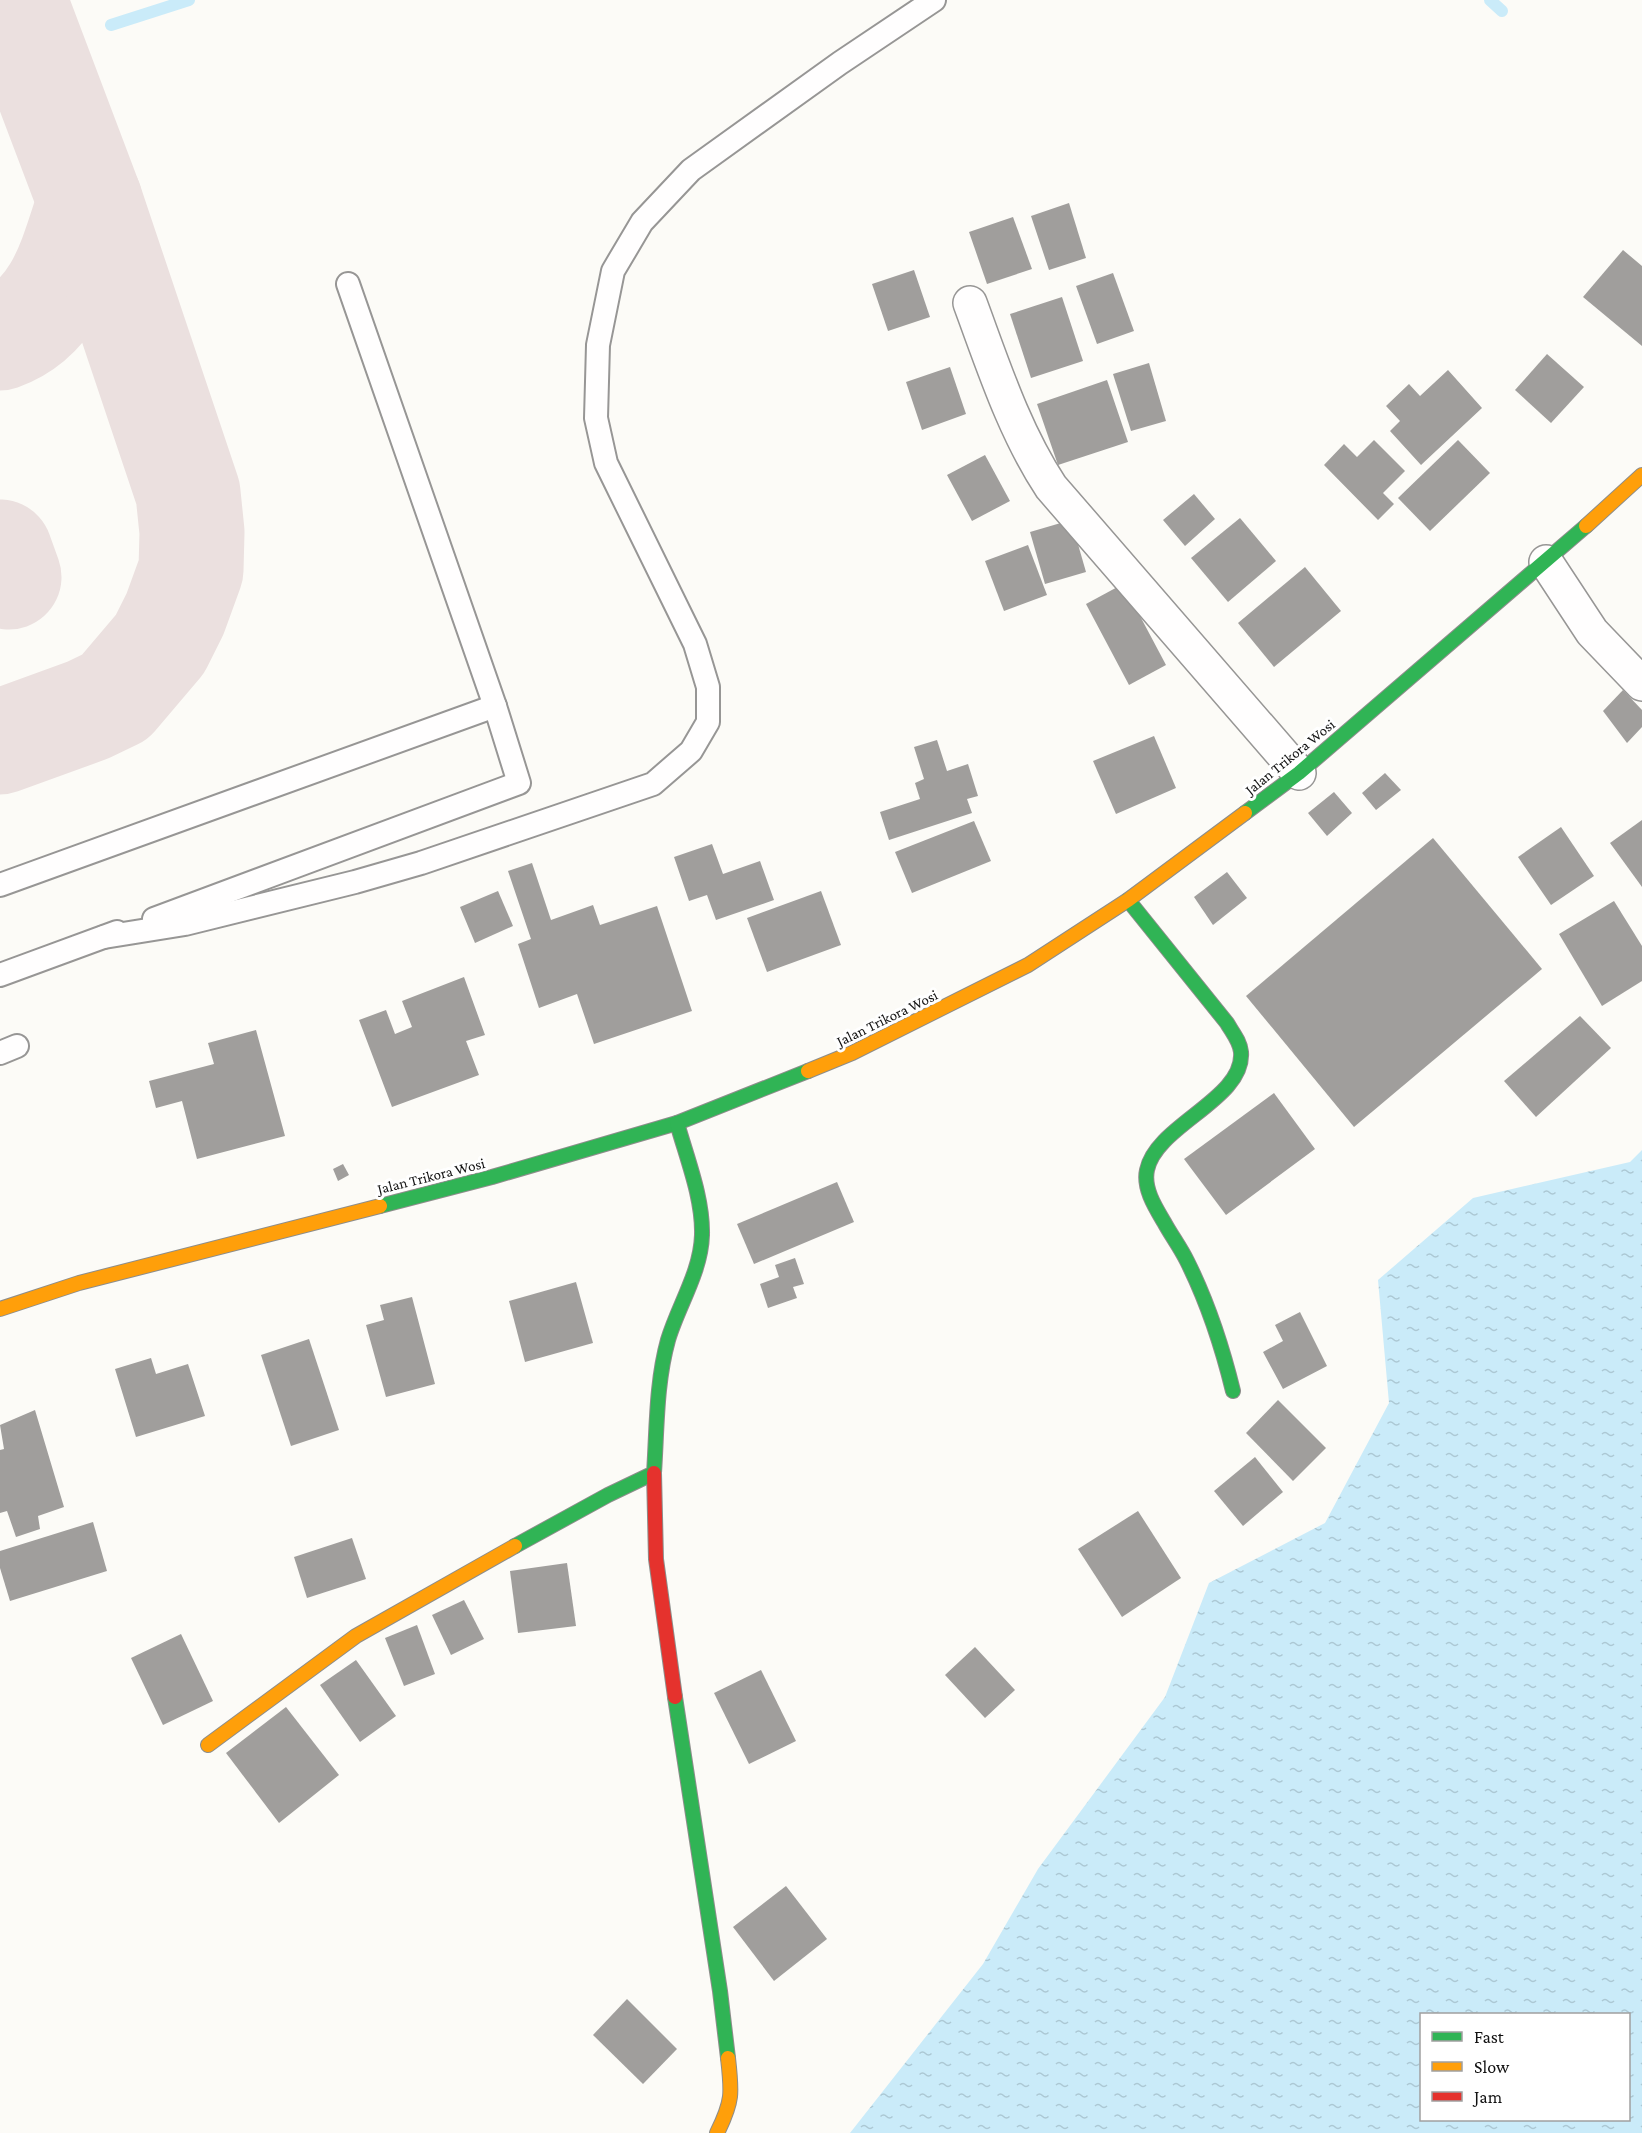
<svg xmlns="http://www.w3.org/2000/svg" width="1642" height="2133" font-family="'Crimson Pro',serif">
<defs>
<pattern id="water-ripples" width="26" height="14" patternUnits="userSpaceOnUse" patternTransform="scale(1.5)"><rect width="26" height="14" fill="#caebf9"/><path d="M2 4q2-2 4 0t4 0M15 11q2-2 4 0t4 0" fill="none" stroke="#acc8d4"/></pattern>
</defs>
<rect width="100%" height="100%" fill="#fcfbf7"/>
<path fill="url(#water-ripples)" fill-rule="evenodd" d="M 1642,1150 L 1642,2133 L 850,2133 L 983,1964 L 1038,1869 L 1165,1697 L 1209,1583 L 1325,1523 L 1389,1403 L 1378,1280 L 1473,1198 L 1630,1162 ZM 1422,2014 L 1628,2014 L 1628,2120 L 1422,2120 Z"/>
<g fill="none" stroke-linecap="round" stroke-linejoin="round">
<g stroke="#caebf9" stroke-width="12">
<polyline points="1490,0 1502,11"/>
<polyline points="111,25 189,0"/>
</g>
<g stroke="#ebe0df" stroke-width="105">
<path d="M 0,338 C 59,317 72,254 90,201"/>
<polyline points="0,552 9,577"/>
<polyline points="0,742 88,710 115,697 160,644 175,614 191,570 192,532 188,493 90,201 14,0"/>
</g>
</g>
<g fill="#a09e9c">
<polygon points="1069,203 1086,258 1049,270 1031,216"/>
<polygon points="1013,217 1032,269 987,284 969,232"/>
<polygon points="1623,250 1642,266 1642,346 1583,297"/>
<polygon points="914,270 930,317 888,331 872,284"/>
<polygon points="1113,273 1134,331 1097,344 1076,286"/>
<polygon points="1062,297 1083,361 1031,378 1010,314"/>
<polygon points="1547,354 1584,387 1551,423 1515,390"/>
<polygon points="1149,363 1166,421 1131,431 1113,374"/>
<polygon points="950,367 966,414 922,430 906,382"/>
<polygon points="1448,370 1482,408 1421,465 1390,431 1400,421 1386,406 1409,384 1420,396"/>
<polygon points="1107,380 1128,442 1058,465 1037,404"/>
<polygon points="1374,440 1405,471 1383,493 1394,504 1378,520 1324,465 1344,444 1357,457"/>
<polygon points="1458,440 1490,473 1430,531 1398,498"/>
<polygon points="985,455 1010,501 972,521 947,475"/>
<polygon points="1194,494 1215,519 1185,546 1163,520"/>
<polygon points="1240,518 1276,561 1228,602 1191,558"/>
<polygon points="1071,520 1086,572 1045,584 1030,532"/>
<polygon points="1028,545 1047,595 1004,611 985,561"/>
<polygon points="1305,567 1341,611 1274,667 1238,623"/>
<polygon points="1123,584 1166,665 1129,685 1086,604"/>
<polygon points="1623,690 1642,710 1642,727 1627,743 1603,711"/>
<polygon points="1154,736 1176,788 1116,814 1093,761"/>
<polygon points="937,740 947,771 968,764 978,796 967,799 972,813 889,840 880,812 920,799 915,783 924,779 914,747"/>
<polygon points="1385,773 1401,790 1376,810 1362,793"/>
<polygon points="1334,792 1352,813 1327,836 1308,813"/>
<polygon points="1642,820 1642,887 1610,843"/>
<polygon points="974,821 991,861 912,893 895,852"/>
<polygon points="1561,827 1594,876 1551,905 1518,857"/>
<polygon points="1433,838 1542,969 1354,1127 1246,996"/>
<polygon points="712,844 723,874 760,861 774,900 716,920 707,895 689,901 674,857"/>
<polygon points="532,863 551,920 593,905 600,925 657,906 692,1011 594,1044 577,994 539,1008 518,944 531,939 508,871"/>
<polygon points="1227,872 1247,898 1213,925 1194,897"/>
<polygon points="498,891 513,926 475,943 460,907"/>
<polygon points="821,891 841,945 767,972 747,918"/>
<polygon points="1614,901 1642,946 1642,981 1602,1006 1559,934"/>
<polygon points="464,977 485,1035 466,1041 479,1075 392,1107 359,1020 386,1010 395,1034 412,1027 402,1001"/>
<polygon points="1580,1016 1611,1048 1536,1117 1504,1081"/>
<polygon points="256,1030 285,1136 197,1159 182,1101 156,1108 149,1081 214,1064 208,1043"/>
<polygon points="1274,1093 1315,1149 1226,1215 1184,1159"/>
<polygon points="343,1164 349,1175 338,1181 333,1169"/>
<polygon points="837,1182 854,1222 754,1264 737,1224"/>
<polygon points="795,1258 804,1284 793,1287 797,1298 768,1308 760,1284 779,1277 775,1265"/>
<polygon points="576,1282 593,1343 525,1362 509,1301"/>
<polygon points="412,1297 435,1384 386,1397 366,1325 384,1320 380,1305"/>
<polygon points="1300,1312 1327,1366 1283,1389 1263,1352 1283,1341 1275,1325"/>
<polygon points="309,1339 339,1430 291,1446 261,1355"/>
<polygon points="151,1358 156,1374 188,1364 205,1416 136,1437 115,1369"/>
<polygon points="1278,1400 1326,1448 1293,1481 1246,1433"/>
<polygon points="35,1410 64,1507 38,1516 40,1529 16,1537 7,1511 0,1513 0,1450 4,1449 0,1425"/>
<polygon points="1255,1457 1283,1492 1243,1526 1214,1491"/>
<polygon points="1138,1511 1181,1578 1122,1617 1078,1549"/>
<polygon points="93,1522 107,1571 10,1601 0,1568 0,1551"/>
<polygon points="352,1538 366,1579 307,1598 294,1557"/>
<polygon points="567,1563 576,1626 518,1633 510,1571"/>
<polygon points="464,1600 484,1639 451,1655 432,1615"/>
<polygon points="417,1625 435,1674 404,1686 385,1638"/>
<polygon points="181,1634 213,1701 163,1725 131,1658"/>
<polygon points="975,1647 1015,1690 985,1718 945,1675"/>
<polygon points="356,1660 396,1716 360,1742 320,1685"/>
<polygon points="761,1670 796,1741 749,1764 714,1693"/>
<polygon points="286,1707 339,1775 279,1823 226,1753"/>
<polygon points="786,1886 827,1939 774,1981 733,1927"/>
<polygon points="627,1999 677,2049 643,2084 593,2035"/>
</g>
<g fill="none" stroke-linecap="round" stroke-linejoin="round">
<defs>
<g id="lane">
<polyline points="0,885 495,706 348,284"/>
<polyline points="154,919 519,783 495,706"/>
<polyline points="104,937 185,924 355,882 421,863 653,784 691,751 708,722 708,687 695,644 606,463 596,418 598,345 613,271 642,222 691,170 840,63 934,0"/>
<polyline points="0,975 117,932"/>
<polyline points="0,1053 17,1046"/>
</g>
<g id="street">
<path d="M 970,303 C 993,365 1014,431 1051,487 L 1299,773"/>
<polyline points="1546,562 1592,632 1642,684"/>
</g>
<g id="fast">
<polyline points="1245,813 1299,773 1586,526"/>
<path d="M 1128,900 L 1227,1023 C 1232,1032 1240,1041 1241,1052 C 1245,1099 1156,1125 1147,1170 C 1143,1188 1155,1207 1164,1222 C 1171,1235 1180,1247 1187,1261 C 1208,1303 1222,1346 1233,1391"/>
<polyline points="380,1206 492,1177 677,1123 808,1071"/>
<path d="M 515,1546 L 608,1495 L 654,1473 C 657,1429 656,1383 668,1340 C 678,1306 701,1272 702,1235 C 703,1198 687,1159 677,1123"/>
<polyline points="675,1697 720,1991 728,2058"/>
</g>
<g id="slow">
<polyline points="1586,526 1642,475"/>
<polyline points="808,1071 852,1053 1028,965 1128,900 1245,813"/>
<polyline points="0,1309 79,1283 380,1206"/>
<polyline points="208,1745 356,1636 515,1546"/>
<path d="M 717,2133 C 733,2101 732,2093 728,2058"/>
</g>
<polyline id="jam" points="654,1473 656,1559 675,1697"/>
</defs>
<use href="#lane" stroke="#979695" stroke-width="26"/>
<use href="#street" stroke="#979695" stroke-width="36"/>
<use href="#fast" stroke="#8d8d8b" stroke-width="16"/>
<use href="#slow" stroke="#8d8d8b" stroke-width="16"/>
<use href="#jam" stroke="#8d8d8b" stroke-width="16"/>
<use href="#lane" stroke="#fffefe" stroke-width="22"/>
<use href="#street" stroke="#fffefe" stroke-width="33"/>
<use href="#fast" stroke="#30b455" stroke-width="14"/>
<use href="#slow" stroke="#ff9f0a" stroke-width="14"/>
<use href="#jam" stroke="#e5322d" stroke-width="14"/>
</g>
<g text-anchor="middle" dominant-baseline="central" stroke-width="6" stroke-linejoin="round" paint-order="stroke">
<g font-size="15" fill="#111" stroke="#fff">
<text transform="translate(1290 757) rotate(-39)">Jalan Trikora Wosi</text>
<text transform="translate(887 1018) rotate(-26)">Jalan Trikora Wosi</text>
<text transform="translate(431 1176) rotate(-14)">Jalan Trikora Wosi</text>
</g>
</g>
<rect x="1420" y="2013" width="210" height="108" fill="#ffffff" stroke="#a0a0a0" stroke-width="1.5"/>
<rect x="1432" y="2032" width="30" height="9" fill="#30b455" stroke="#a0a0a0" stroke-width="1.5"/>
<text x="1474" y="2043" font-size="18" fill="#111111">Fast</text>
<rect x="1432" y="2062" width="30" height="9" fill="#ff9f0a" stroke="#a0a0a0" stroke-width="1.5"/>
<text x="1474" y="2073" font-size="18" fill="#111111">Slow</text>
<rect x="1432" y="2092" width="30" height="9" fill="#e5322d" stroke="#a0a0a0" stroke-width="1.5"/>
<text x="1474" y="2103" font-size="18" fill="#111111">Jam</text>
</svg>
